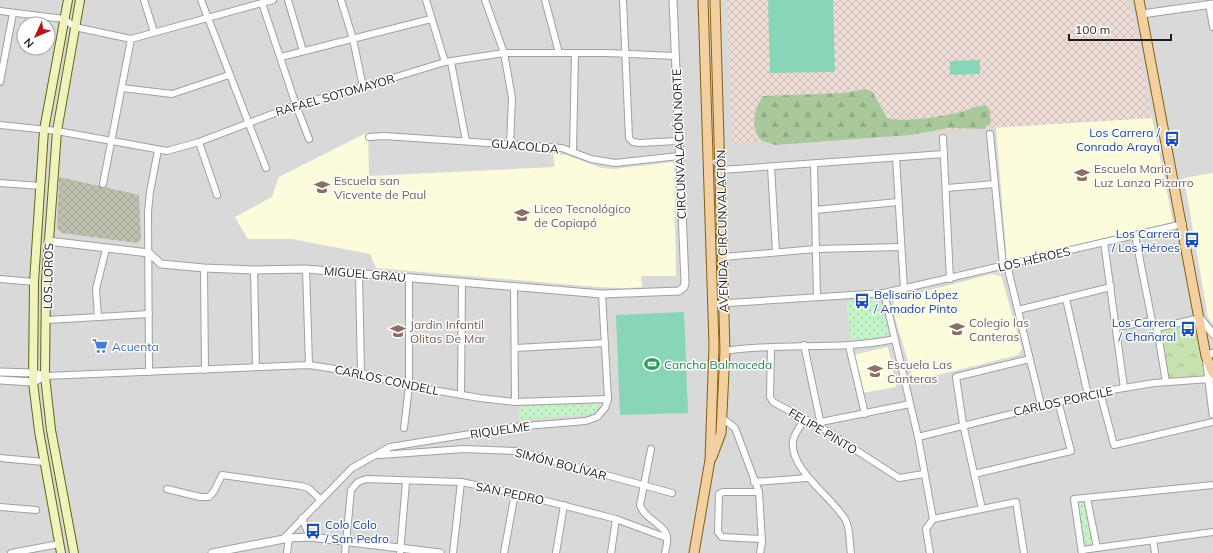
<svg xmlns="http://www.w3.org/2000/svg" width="1213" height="553" font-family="Mulish,sans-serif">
<defs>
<pattern id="military-cross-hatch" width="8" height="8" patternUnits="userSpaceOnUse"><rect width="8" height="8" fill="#eeddd7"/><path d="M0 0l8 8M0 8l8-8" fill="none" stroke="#ccbdb8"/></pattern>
<pattern id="construction-cross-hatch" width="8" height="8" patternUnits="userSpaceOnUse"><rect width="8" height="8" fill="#c0c0b0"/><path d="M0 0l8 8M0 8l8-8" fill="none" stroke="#a4a497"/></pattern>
<pattern id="grass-tufts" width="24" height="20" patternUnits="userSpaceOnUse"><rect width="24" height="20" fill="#c7e3ad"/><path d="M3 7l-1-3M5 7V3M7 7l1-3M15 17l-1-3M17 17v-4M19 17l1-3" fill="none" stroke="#aac294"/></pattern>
<pattern id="forest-firs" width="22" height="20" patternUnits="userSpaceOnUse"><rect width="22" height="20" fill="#a9c89b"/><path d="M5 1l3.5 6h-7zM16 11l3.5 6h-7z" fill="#91ab85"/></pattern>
<pattern id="park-dots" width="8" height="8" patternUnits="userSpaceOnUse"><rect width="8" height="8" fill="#c3f4c7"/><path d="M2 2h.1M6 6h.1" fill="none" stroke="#a7d1aa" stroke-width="1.8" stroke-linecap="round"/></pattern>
</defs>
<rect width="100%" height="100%" fill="#edeae3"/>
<path fill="#dad9d9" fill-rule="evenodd" d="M 0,0 L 1213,0 L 1213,553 L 0,553 ZM 24,24 L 48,24 L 48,48 L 24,48 Z"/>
<g fill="#fcfcdd">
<polygon points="1152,118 1173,222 1007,262 996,127"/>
<polygon points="368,132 369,176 555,167 553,154 566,155 601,168 614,169 674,162 676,276 641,276 642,287 626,288 597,287 376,268 370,254 292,239 248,239 235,217 272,197 279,177"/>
<polygon points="1213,173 1213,324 1208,318 1184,178"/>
<polygon points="992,274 1001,276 1022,349 1018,355 914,381 892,308 895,299"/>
<polygon points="888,347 896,387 862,393 853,355"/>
</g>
<polygon fill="url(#military-cross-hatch)" points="727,0 1125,0 1129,3 1134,24 1152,118 732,144"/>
<polygon fill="url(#construction-cross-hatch)" points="59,177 139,195 141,240 137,243 62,233 57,229"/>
<polygon fill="url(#grass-tufts)" points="1196,322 1205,375 1166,380 1159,330"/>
<path fill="url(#forest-firs)" d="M 865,89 L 872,91 L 887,118 C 901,123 949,116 964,111 C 972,108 977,106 986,105 L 990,112 L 991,123 L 984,129 L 949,128 L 910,135 L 775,145 L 760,140 C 751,125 753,111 763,96 L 844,93 Z"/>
<g fill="url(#park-dots)">
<polygon points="873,300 879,303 889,328 887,334 878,338 851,340 846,302"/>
<polygon points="597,405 597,410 592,414 519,420 519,406"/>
<polygon points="1084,502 1092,543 1086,544 1078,504"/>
</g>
<g fill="#88d5b7">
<polygon points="768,0 833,0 835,72 770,73"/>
<polygon points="980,60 980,74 950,75 950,61"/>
<polygon points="684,312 688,413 620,415 616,315"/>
</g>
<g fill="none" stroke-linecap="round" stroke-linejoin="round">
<defs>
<g id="minor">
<polyline points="144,0 154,32"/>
<polyline points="201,0 266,168"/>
<polyline points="288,0 303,51"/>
<polyline points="341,0 353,39 363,87"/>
<polyline points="426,0 445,62"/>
<polyline points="485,0 504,53 512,98 510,145"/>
<polyline points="545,0 559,53"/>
<polyline points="623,0 629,138 633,142 639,143 678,141"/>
<polyline points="262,3 296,105 309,139"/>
<polyline points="1209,4 1213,27"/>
<polyline points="0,11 64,19 75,27 131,39 273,0"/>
<polyline points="281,57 431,19"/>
<polyline points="451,62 466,141"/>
<polyline points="0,82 13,13"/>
<polyline points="122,88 172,94 229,75"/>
<polyline points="0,125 57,131 167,151 199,142 296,105 363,87 445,62 504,53 607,53 675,56"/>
<polyline points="990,134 1003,266"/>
<polyline points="369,137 384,136 562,148 591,159 615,163 679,156"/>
<polyline points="943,138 950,279"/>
<polyline points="199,142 217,195"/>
<polyline points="573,152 575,53"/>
<polyline points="896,158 904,289"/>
<polyline points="814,164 817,297"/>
<polyline points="771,167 776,252"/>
<polyline points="721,170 944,154"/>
<polyline points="0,183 40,186"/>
<polyline points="103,184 131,39"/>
<polyline points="947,188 995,184"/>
<polyline points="815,210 898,202"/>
<polyline points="1135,235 1152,321 1157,328 1166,382"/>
<polyline points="1104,242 1124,388"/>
<polyline points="723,257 816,249 901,247"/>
<polyline points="1007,265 1041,405"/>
<polyline points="204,268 205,370"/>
<polyline points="306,269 309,365"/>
<polyline points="254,270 256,367"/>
<polyline points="359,274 361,373"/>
<polyline points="0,279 34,282"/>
<polyline points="514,287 515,402"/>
<polyline points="884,293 918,437 933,519 926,529 930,553"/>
<polyline points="1066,299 1088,395"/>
<polyline points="713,304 884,293 1183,224"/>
<polyline points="1018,310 1111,287"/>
<polyline points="98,317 96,289 106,249"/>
<polyline points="47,320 149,314"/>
<polyline points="1117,327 1152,321"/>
<polyline points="1157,328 1200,318"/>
<polyline points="804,345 821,425"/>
<polyline points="849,346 865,414"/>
<polyline points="771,347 770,397 773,402 822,428 899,478 924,474"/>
<polyline points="516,348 605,343"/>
<path d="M 725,351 C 781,342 839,351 895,339"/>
<polyline points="149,372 148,212 150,192 158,150"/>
<polyline points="45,376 309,365 361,373 409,386 480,398 515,402 608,399"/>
<polyline points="1100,392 1114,445 1213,422"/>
<polyline points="461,395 462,282"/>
<polyline points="722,418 735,428 759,492 762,542 760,553"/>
<path d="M 804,419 C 801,426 794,434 793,441 C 789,469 832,497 845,519 C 851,529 849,543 851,553"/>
<polyline points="821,422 910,404"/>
<polyline points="404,428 409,386 409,278"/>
<polyline points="918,437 1100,392 1154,383 1210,379"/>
<path d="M 651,449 L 640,505 C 644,519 666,525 667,537 C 668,542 666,548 665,553"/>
<polyline points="380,455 464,449 518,451 672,493"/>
<polyline points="0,458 44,462"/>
<polyline points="974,474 1071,451 1058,401"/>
<polyline points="754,482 807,478"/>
<polyline points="167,489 200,497 209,497 214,491 222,475 301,486 308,488 320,499"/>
<polyline points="759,492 723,492 719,494 718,532 722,537 761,539"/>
<polyline points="1087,498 1097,548"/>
<polyline points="0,507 36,510"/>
<polyline points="982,509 963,424 956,377 1030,359"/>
<polyline points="302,518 310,537"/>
<polyline points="933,519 1016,502 1024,553"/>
<polyline points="283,539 352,468 390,447 513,427 586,421 597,417 605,408 608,399 602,294"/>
<polyline points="1153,540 1155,553"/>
<polyline points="1082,550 1213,532"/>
<polyline points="11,553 59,544"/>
<polyline points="287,553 289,538"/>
<polyline points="345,553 351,490 358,482 366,479 461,482 515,493 616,519 667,538"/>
<polyline points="400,553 406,482"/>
<polyline points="453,553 461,482"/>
<polyline points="504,553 515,493"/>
<polyline points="556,553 564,505"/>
<polyline points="611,553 616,519"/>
<polyline points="1082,553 1074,499 1213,485"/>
</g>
<g id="tertiary">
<polyline points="1142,14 1213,4"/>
<polyline points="48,241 149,253 161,264 204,268 254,270 306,269 602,294 679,291 684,287 685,282 673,0"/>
<polyline points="1200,318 1213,334"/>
<polyline points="1213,353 1206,356 1213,414"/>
<polyline points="0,372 33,373 45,376"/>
<polyline points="0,380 33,382 45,376"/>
<polyline points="212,553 289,538 310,537 440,553"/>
</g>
<g id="secondary">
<polyline points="61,553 39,431 33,382 34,282 44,130 68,0"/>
<polyline points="74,553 51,430 45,376 46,281 57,131 80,0"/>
</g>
<g id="primary">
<polyline points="1139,0 1206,356 1213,373"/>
<polyline points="712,457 721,433 725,351 715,0"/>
<polyline points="694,553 710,460 714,345 703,0"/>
</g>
</defs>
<use href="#minor" stroke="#a0a0a0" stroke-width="8"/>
<use href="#tertiary" stroke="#a0a0a0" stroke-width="9"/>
<use href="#secondary" stroke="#5e680f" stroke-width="10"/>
<use href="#primary" stroke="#875f0e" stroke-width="11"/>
<use href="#minor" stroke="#fff" stroke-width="6"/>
<use href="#tertiary" stroke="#fff" stroke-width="7"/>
<use href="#secondary" stroke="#f0f3bb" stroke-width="8"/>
<use href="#primary" stroke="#f3d0a2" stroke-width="9"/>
</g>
<defs>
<symbol id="bus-bare" viewBox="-9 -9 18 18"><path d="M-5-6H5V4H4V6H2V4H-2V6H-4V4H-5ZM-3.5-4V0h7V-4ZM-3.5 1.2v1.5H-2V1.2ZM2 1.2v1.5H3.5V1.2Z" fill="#1a4fb4" stroke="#fff" stroke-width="2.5" paint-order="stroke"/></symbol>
<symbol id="school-bare" viewBox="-9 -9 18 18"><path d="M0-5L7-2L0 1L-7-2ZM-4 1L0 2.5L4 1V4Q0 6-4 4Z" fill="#8d6e63" stroke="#fff" stroke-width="2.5" paint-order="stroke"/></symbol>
<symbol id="supermarket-bare" viewBox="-9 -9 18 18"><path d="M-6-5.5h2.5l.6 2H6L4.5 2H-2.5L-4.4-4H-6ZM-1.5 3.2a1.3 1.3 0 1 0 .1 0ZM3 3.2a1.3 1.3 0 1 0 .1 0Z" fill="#3f7fe0" stroke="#fff" stroke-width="2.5" paint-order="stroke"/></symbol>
<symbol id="stadium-bare" viewBox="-9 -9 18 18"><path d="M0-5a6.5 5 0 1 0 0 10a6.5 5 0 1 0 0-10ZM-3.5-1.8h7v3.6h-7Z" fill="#2e9e5b" stroke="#fff" stroke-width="2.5" paint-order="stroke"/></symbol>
</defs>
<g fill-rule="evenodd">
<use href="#bus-bare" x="1161" y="128" width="22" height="22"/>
<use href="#school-bare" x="1071" y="164" width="22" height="22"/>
<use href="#school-bare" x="311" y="176" width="22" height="22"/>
<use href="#school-bare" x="511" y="204" width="22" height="22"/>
<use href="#bus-bare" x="1181" y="229" width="22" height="22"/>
<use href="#bus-bare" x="851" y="290" width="22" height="22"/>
<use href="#school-bare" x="946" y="318" width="22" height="22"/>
<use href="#bus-bare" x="1177" y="318" width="22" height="22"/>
<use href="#school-bare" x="387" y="320" width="22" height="22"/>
<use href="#supermarket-bare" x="89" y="335" width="22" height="22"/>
<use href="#stadium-bare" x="641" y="353" width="22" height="22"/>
<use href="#school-bare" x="864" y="360" width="22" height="22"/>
<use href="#bus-bare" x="302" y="520" width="22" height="22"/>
</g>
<g text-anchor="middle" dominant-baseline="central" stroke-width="3" stroke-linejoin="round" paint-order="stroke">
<g font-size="12" fill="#1c1c1c" stroke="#fff">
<text transform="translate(335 95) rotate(-16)">RAFAEL SOTOMAYOR</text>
<text transform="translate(679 144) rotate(-92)">CIRCUNVALACIÓN NORTE</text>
<text transform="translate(525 146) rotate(5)">GUACOLDA</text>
<text transform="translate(722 231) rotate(-91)">AVENIDA CIRCUNVALACIÓN</text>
<text transform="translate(1034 259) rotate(-13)">LOS HÉROES</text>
<text transform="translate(365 274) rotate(5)">MIGUEL GRAU</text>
<text transform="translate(48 276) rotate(-89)">LOS LOROS</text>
<text transform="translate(387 380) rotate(12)">CARLOS CONDELL</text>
<text transform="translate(1063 401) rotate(-12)">CARLOS PORCILE</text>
<text transform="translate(500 430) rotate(-8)">RIQUELME</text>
<text transform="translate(823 431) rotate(31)">FELIPE PINTO</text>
<text transform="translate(561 464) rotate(15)">SIMÓN BOLÍVAR</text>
<text transform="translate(510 493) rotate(12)">SAN PEDRO</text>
</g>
<g font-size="12" fill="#164399" stroke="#fff" text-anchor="end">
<text x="1160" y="132">Los Carrera /<tspan x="1160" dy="14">Conrado Araya</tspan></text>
<text x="1180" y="233">Los Carrera<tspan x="1180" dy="14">/ Los Héroes</tspan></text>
<text x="874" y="294" text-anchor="start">Belisario López<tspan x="874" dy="14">/ Amador Pinto</tspan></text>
<text x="1176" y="322">Los Carrera<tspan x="1176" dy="14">/ Chañaral</tspan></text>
<text x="325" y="524" text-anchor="start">Colo Colo<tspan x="325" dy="14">/ San Pedro</tspan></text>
</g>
<g font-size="12" fill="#785e54" stroke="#fff" text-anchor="start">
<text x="1094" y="168">Escuela Maria<tspan x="1094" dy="14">Luz Lanza Pizarro</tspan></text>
<text x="334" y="180">Escuela san<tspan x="334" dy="14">Vicvente de Paul</tspan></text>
<text x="534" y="208">Liceo Tecnológico<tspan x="534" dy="14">de Copiapó</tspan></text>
<text x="969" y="322">Colegio las<tspan x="969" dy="14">Canteras</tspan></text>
<text x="410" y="324">Jardin Infantil<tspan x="410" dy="14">Olitas De Mar</tspan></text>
<text x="887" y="364">Escuela Las<tspan x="887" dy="14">Canteras</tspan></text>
</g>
<g font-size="12" fill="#366cbe" stroke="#fff" text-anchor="start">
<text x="112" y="346">Acuenta</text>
</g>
<g font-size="12" fill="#27864d" stroke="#fff" text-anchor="start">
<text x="664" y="364">Cancha Balmaceda</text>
</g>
</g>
<g transform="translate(36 36) rotate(226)"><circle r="19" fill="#ffffff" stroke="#a4a4a4"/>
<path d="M0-3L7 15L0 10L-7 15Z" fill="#b71312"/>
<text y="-6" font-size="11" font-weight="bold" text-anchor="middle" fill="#1c1c1c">N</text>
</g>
<path d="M1069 34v6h102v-6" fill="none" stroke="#1c1c1c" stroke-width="2"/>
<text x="1075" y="34" font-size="12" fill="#1c1c1c" stroke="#ffffff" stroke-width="3" paint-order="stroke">100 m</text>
</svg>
